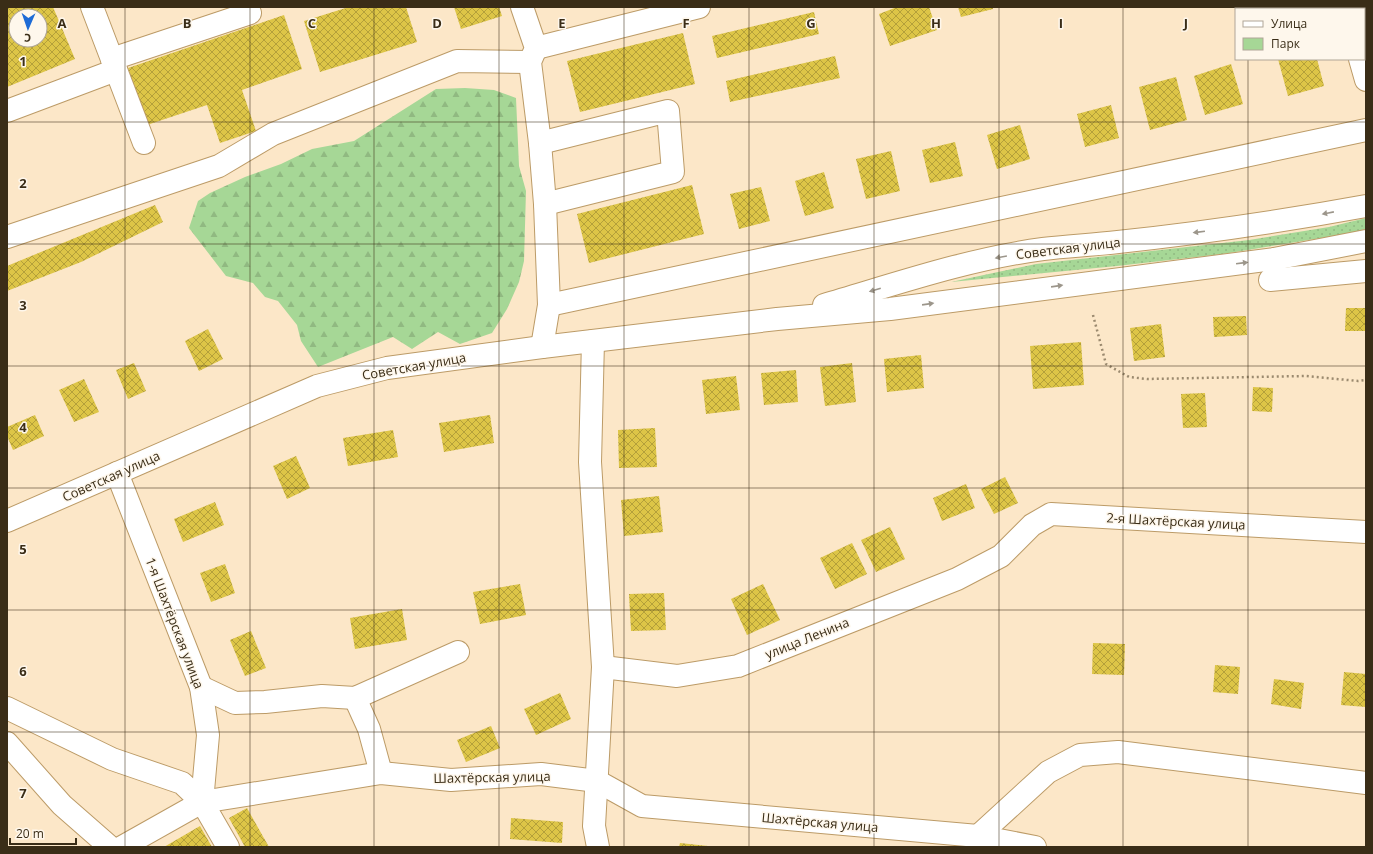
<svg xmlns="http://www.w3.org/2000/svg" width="1373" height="854" font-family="'Open Sans',sans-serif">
<defs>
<pattern id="green-dots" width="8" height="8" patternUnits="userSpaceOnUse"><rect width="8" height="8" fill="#a6d796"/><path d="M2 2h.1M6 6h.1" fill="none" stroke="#90b981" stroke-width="1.8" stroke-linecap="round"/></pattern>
<pattern id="forest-firs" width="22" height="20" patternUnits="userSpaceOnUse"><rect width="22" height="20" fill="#a6d796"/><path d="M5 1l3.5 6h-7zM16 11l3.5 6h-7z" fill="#90b981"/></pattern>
<pattern id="building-cross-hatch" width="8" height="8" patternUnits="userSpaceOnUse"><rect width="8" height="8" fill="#ddc547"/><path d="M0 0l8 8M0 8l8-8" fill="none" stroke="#b4a03a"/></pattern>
</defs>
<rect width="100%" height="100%" fill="#fce7c8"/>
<polygon fill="url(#green-dots)" points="1366,218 1366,229 1352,233 1223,254 1117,266 951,282 1036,264 1249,240 1329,227"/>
<polygon fill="url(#forest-firs)" points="465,88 494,90 516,98 519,166 526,191 524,261 519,282 507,309 492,333 460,344 438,332 412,349 393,337 318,367 301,341 297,325 278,301 265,297 253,283 226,276 189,228 198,201 210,193 245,177 281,164 312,149 354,141 436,89"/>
<g fill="url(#building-cross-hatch)" fill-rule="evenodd">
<path d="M 7,7 L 53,7 L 75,59 L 7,87 ZM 16,16 L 40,16 L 40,40 L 16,40 Z"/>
<polygon points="349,7 406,7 417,42 320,72 304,21"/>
<polygon points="454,7 499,7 502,16 461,29"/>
<polygon points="897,7 929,7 937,30 890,46 879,14"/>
<polygon points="958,7 993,7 993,9 961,17"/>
<polygon points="814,12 819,34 717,58 712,36"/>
<polygon points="284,15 302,69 242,90 256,131 220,143 207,105 147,125 128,68"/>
<polygon points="683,33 695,84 580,112 567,61"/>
<polygon points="835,56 840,78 730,102 726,81"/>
<polygon points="1278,59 1317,59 1324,86 1288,96"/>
<polygon points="1231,64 1243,104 1205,115 1194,76"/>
<polygon points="1176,77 1187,120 1150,130 1139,87"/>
<polygon points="1111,105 1119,138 1085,147 1077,114"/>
<polygon points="1020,125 1030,159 997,169 987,135"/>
<polygon points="955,142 963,176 930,183 922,150"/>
<polygon points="891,151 900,191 866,199 856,159"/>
<polygon points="824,172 834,208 805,216 795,181"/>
<polygon points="692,185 704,234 589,263 577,214"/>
<polygon points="761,187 770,221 739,229 730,194"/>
<polygon points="155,205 163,222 81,262 7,291 7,266"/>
<polygon points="1346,308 1366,308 1366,331 1345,331"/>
<polygon points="1246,316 1247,335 1214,337 1213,317"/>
<polygon points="1161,324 1165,357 1134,361 1130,328"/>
<polygon points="208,329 223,359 199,371 185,341"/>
<polygon points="1081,342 1084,385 1033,389 1030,346"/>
<polygon points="921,355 924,388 887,392 884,359"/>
<polygon points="134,363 146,391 128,399 116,370"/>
<polygon points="852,363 856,402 825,406 820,367"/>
<polygon points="796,370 798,402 764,405 761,373"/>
<polygon points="736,376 740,410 706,414 702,380"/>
<polygon points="84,379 99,412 74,422 59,390"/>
<polygon points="1253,387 1273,388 1272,412 1252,411"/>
<polygon points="1205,393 1207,427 1183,428 1181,394"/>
<polygon points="35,415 44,436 13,450 7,436 7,427"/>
<polygon points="490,415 494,443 444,452 439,423"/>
<polygon points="655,428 657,467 619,468 618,430"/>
<polygon points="393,430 398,457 348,466 343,438"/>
<polygon points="296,456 310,488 287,499 273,466"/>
<polygon points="1005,477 1018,503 994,514 981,489"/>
<polygon points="966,484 975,508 942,521 933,498"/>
<polygon points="659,496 663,532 624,536 621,500"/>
<polygon points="215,502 224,525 183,542 174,519"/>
<polygon points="890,527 905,559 876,572 861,540"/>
<polygon points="852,543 867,574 835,589 820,558"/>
<polygon points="225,564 235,593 211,602 200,573"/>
<polygon points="520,584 526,615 480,624 473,592"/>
<polygon points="763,584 780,620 747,635 731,599"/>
<polygon points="664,593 666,630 631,631 629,594"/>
<polygon points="402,609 407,640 355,649 350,618"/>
<polygon points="251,631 266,668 245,676 230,640"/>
<polygon points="1093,643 1125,644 1124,675 1092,674"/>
<polygon points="1215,665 1240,667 1238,694 1213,692"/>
<polygon points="1344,672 1366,674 1366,707 1341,705"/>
<polygon points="1274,679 1304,683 1301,709 1271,704"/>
<polygon points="560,693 571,719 536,735 524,709"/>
<polygon points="491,726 500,748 466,762 457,740"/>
<polygon points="247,808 269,847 245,847 229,818"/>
<polygon points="511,818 563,822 562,843 510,839"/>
<polygon points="200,826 212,847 164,847"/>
<polygon points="680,843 708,846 708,847 679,847"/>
</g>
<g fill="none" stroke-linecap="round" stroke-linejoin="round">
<defs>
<g id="minor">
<polyline points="92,7 144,143"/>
<polyline points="522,7 536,48 530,62 540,143 545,204 549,305 542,347"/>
<polyline points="1346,7 1346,9"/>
<polyline points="1364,10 1366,9"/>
<polyline points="536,48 699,7"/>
<polyline points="112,59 250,13"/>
<polyline points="1360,59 1366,80"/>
<polyline points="7,111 116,70"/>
<polyline points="540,143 668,111 673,172 545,204"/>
<polyline points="7,237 219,166 273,134 457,61 530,62"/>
<polyline points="1270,280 1366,271"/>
<polyline points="549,305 1366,130"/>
<polyline points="593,341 590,462 603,667 594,826 598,847"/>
<polyline points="117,473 201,687 208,735 202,802"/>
<polyline points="603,667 677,676 738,666 957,579 1001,556 1032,525 1051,514 1366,532"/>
<polyline points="201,687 235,703 265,702 322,696 355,698 458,652"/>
<polyline points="355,698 369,729 381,773"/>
<polyline points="7,708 112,759 182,783 202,802 228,847"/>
<polyline points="7,743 62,805 110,847"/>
<polyline points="978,836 1048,772 1080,755 1118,752 1366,783"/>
<polyline points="122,847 202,802 381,773 451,780 541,774 597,781 642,806 978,836 1035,847"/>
</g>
<g id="major">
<path d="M 824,305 C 896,284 968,259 1043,249 C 1068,246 1093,245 1118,242 C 1201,233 1284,221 1366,206"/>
<polyline points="7,521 317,386 387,368 542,347 777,319 890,309 1274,259 1366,241"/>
</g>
</defs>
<use href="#minor" stroke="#bc9b67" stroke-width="24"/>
<use href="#major" stroke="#bc9b67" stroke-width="24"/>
<polyline stroke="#9b8a6f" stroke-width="2.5" stroke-dasharray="2 3" stroke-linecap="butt" points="1093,315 1106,364 1129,377 1147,379 1306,376 1358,381 1366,380"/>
<use href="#minor" stroke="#fff" stroke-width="22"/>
<use href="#major" stroke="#fff" stroke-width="22"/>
</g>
<defs><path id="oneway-solid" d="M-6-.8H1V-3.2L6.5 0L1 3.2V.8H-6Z"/></defs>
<g fill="#9c968b">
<use href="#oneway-solid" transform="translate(1328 213) rotate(169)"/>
<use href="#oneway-solid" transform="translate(1199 232) rotate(173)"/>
<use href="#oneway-solid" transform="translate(1001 257) rotate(170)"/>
<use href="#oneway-solid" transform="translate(1242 263) rotate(-7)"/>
<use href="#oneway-solid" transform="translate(1057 286) rotate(-8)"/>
<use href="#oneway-solid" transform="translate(875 290) rotate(164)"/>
<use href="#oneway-solid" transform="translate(928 304) rotate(-8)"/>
</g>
<path fill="none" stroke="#3a2d17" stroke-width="1" stroke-opacity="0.55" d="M 125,7 L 125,847M 250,7 L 250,847M 374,7 L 374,847M 499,7 L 499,847M 624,7 L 624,847M 749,7 L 749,847M 874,7 L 874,847M 999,7 L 999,847M 1123,7 L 1123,847M 1248,7 L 1248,9M 1248,59 L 1248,847M 7,122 L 1366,122M 7,244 L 1366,244M 7,366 L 1366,366M 7,488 L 1366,488M 7,610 L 1366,610M 7,732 L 1366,732"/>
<g text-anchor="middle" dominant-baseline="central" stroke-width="3" stroke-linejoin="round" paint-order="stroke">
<g font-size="13" fill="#3a2d17" stroke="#fef7ec">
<text transform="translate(1068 248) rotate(-7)">Советская улица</text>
<text transform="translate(414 366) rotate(-10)">Советская улица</text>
<text transform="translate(111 476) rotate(-24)">Советская улица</text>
<text transform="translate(1176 521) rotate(3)">2-я Шахтёрская улица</text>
<text transform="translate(175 623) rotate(69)">1-я Шахтёрская улица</text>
<text transform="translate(807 638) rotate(-22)">улица Ленина</text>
<text transform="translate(492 777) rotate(-1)">Шахтёрская улица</text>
<text transform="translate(820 822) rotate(5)">Шахтёрская улица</text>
</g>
</g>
<g font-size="13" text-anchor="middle" font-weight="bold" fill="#3a2d17" stroke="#fef7ec" stroke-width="3" stroke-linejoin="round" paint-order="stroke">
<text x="62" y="28">A</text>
<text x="187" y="28">B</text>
<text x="312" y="28">C</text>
<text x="437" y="28">D</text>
<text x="562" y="28">E</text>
<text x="686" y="28">F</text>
<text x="811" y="28">G</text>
<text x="936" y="28">H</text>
<text x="1061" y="28">I</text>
<text x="1186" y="28">J</text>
<text x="23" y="66">1</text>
<text x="23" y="188">2</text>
<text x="23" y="310">3</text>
<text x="23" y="432">4</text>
<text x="23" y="554">5</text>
<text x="23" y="676">6</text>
<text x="23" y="798">7</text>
</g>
<rect width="1373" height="854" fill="none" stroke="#3a2d17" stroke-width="16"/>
<rect x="1235" y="8" width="130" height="52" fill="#fef7ec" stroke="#b0a697"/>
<rect x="1243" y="21" width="20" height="6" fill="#ffffff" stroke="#b0a697"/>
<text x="1271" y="28" font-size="12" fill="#3a2d17">Улица</text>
<rect x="1243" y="38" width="20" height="12" fill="#a6d796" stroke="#b0a697"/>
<text x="1271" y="48" font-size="12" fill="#3a2d17">Парк</text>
<g transform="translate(28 28) rotate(182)"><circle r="19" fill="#fef7ec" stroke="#b0a697"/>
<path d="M0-3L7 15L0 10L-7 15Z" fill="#1d6bd6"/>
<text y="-6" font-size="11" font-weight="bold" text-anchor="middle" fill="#3a2d17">С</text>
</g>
<path d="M10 838v6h66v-6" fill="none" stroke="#3a2d17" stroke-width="2"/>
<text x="16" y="838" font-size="12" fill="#3a2d17" stroke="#fef7ec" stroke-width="3" paint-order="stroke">20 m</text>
</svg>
